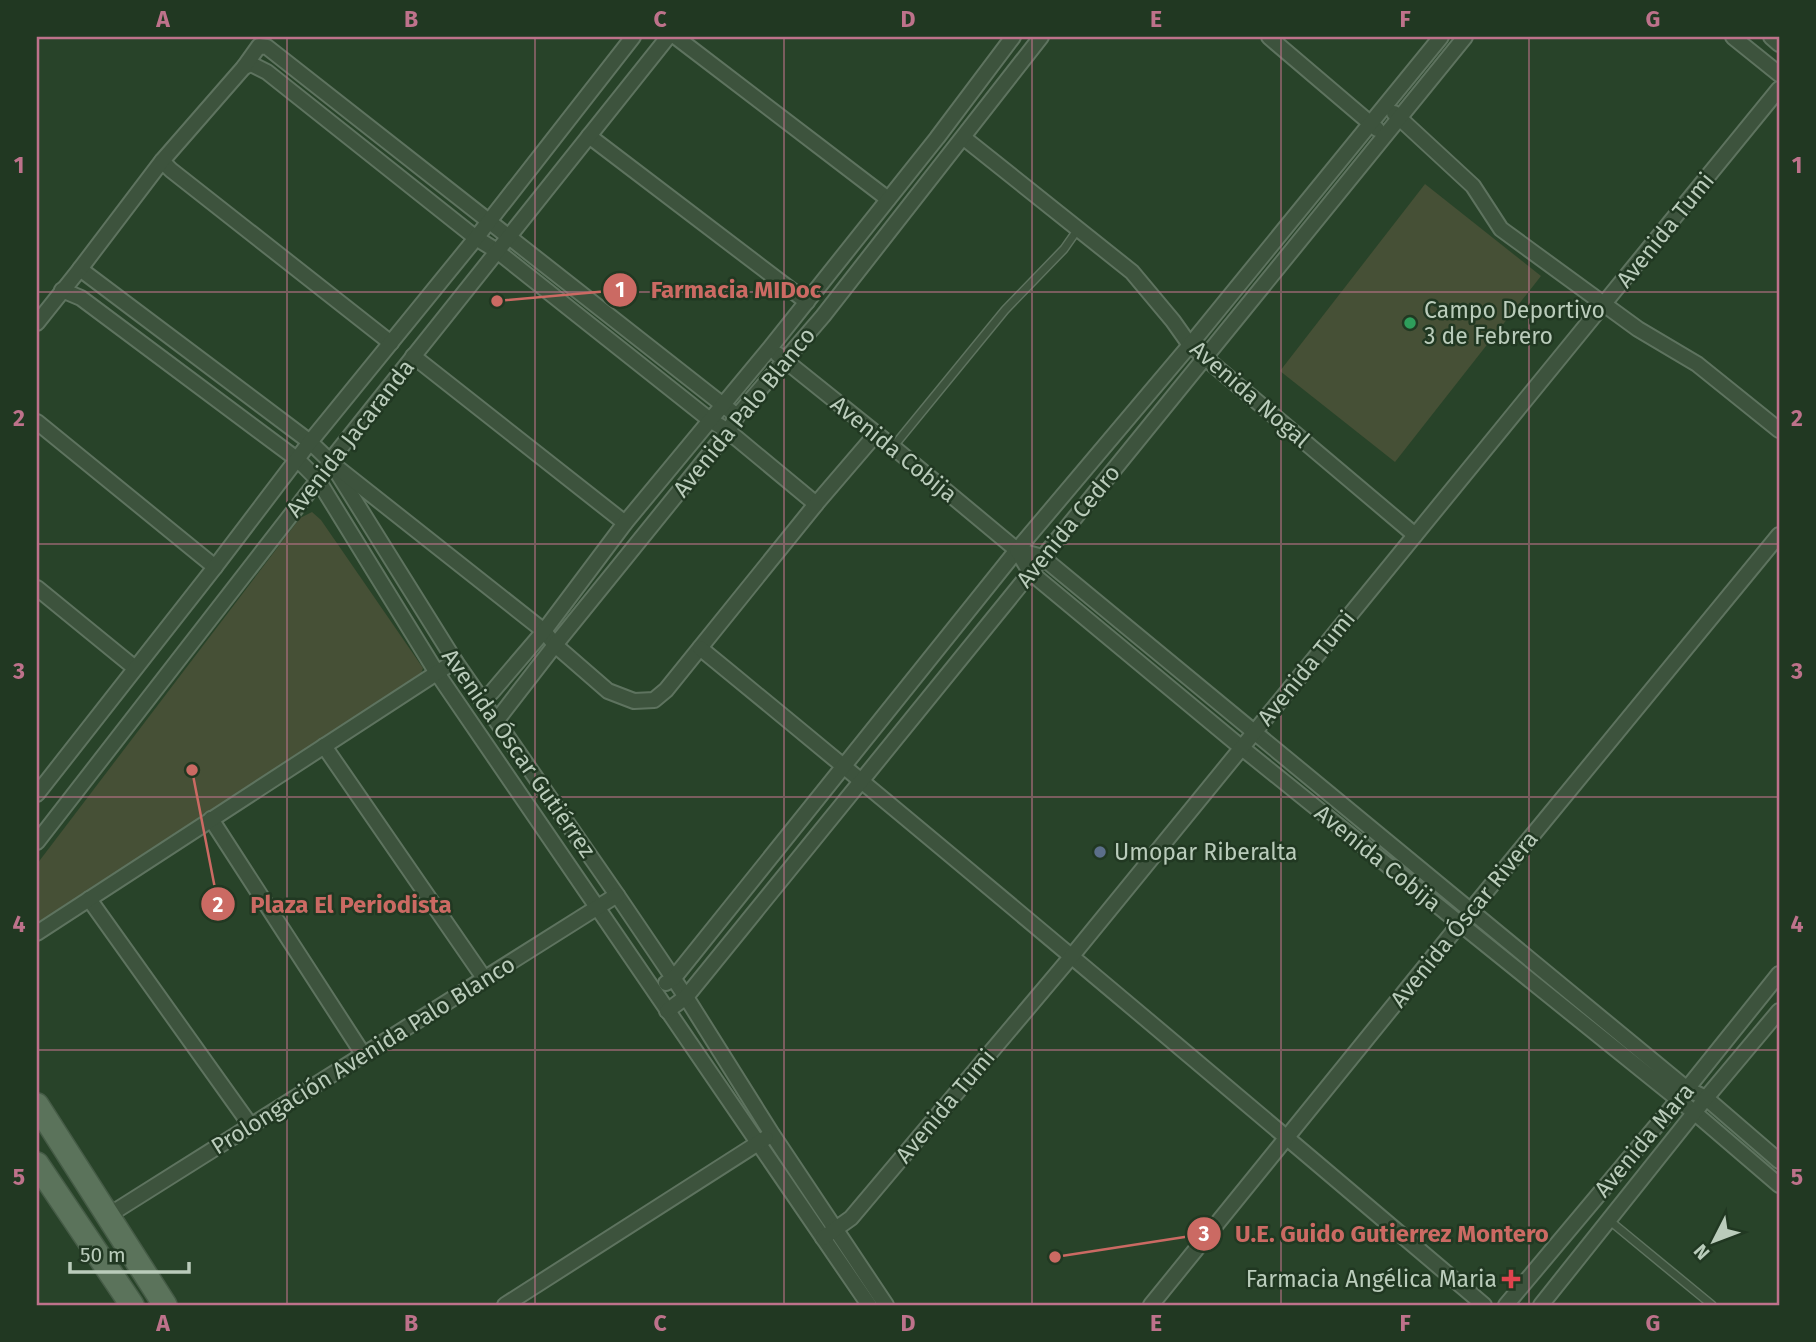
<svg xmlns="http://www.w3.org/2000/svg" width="1816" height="1342" font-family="'Fira Sans',sans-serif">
<rect width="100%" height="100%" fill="#284329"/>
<g fill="#465036">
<polygon points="1425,184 1541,276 1395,462 1280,371"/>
<polygon points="312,512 321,520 423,668 420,677 37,925 37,864 300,518"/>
</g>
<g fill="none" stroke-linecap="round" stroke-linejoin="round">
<defs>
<g id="lane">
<polyline points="893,447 1005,310 1064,249 1078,229"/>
<polyline points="1610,1221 1712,1305"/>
</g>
<g id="street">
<polyline points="676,37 888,199"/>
<polyline points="1269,37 1377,129"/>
<polyline points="1733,37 1779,74"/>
<polyline points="1771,37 1779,44"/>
<polyline points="244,67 251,64 267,72 476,238 497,251 710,420 728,431 816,504"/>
<polyline points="1394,113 1473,186 1501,229 1638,329 1697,364 1779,430"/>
<polyline points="589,136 807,302"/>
<polyline points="964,138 1132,272 1173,321 1190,345 1415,535"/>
<polyline points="162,161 171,170 391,343"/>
<polyline points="80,269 310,442 330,461 455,661 617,895 686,997 772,1134 886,1305"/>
<polyline points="62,290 81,298 298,460 318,480 437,673 869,1305"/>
<polyline points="37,323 80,269 162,161 244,67 259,46 267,47 737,416"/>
<polyline points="777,354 893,447 1017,550"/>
<polyline points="413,356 625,523"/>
<polyline points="37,422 215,567"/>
<polyline points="339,469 544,631 555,645 608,691 634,701 654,700 666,690 816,504 876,434"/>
<polyline points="37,588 135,668"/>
<path d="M 700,648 C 964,864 1224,1084 1484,1305"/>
<polyline points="482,700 492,692 544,631 625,523 770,348 937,138 1013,37"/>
<polyline points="497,720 555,645 728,431 737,416 823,316 1041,37"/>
<polyline points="324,746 484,978"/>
<polyline points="37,794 215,567 310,442 476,238 633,37"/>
<polyline points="211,819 363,1054"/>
<polyline points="37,842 318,480 330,461 668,37"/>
<polyline points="89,899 251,1126"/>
<polyline points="37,933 455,661"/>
<polyline points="666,983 673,979 1017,550 1190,345 1441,37"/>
<polyline points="667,1011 686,997 1465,37"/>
<polyline points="1779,1161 1706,1098 1687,1089 1042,557 1017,550 1030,572 1242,748 1695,1113 1779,1185"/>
<polyline points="109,1215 617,895"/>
<polyline points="823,1238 851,1218 1071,957 1779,89"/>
<polyline points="505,1305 766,1138"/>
<polyline points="1151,1305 1471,910 1779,535"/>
<polyline points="1506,1305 1678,1100 1779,974"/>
<polyline points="1541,1305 1706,1098 1779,1011"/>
</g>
<g id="primary">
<polyline points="37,1105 165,1305"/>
<polyline points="37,1164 132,1305"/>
</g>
</defs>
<use href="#lane" stroke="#5e735f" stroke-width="10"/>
<use href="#street" stroke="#5e735f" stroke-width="18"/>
<use href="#primary" stroke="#465c47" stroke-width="26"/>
<use href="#lane" stroke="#3d533d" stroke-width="7"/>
<use href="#street" stroke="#3d533d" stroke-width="14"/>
<use href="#primary" stroke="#5b735b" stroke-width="23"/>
</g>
<path fill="none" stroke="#be728b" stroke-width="2" stroke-opacity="0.55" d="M 287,37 L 287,1305M 535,37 L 535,1305M 784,37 L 784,1305M 1032,37 L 1032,1305M 1281,37 L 1281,1305M 1529,37 L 1529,1305M 37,292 L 1779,292M 37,544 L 1779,544M 37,797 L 1779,797M 37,1050 L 1779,1050"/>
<circle fill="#2e9e5b" stroke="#213822" stroke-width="2.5" cx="1410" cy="323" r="7"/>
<circle fill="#5c6f8a" stroke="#213822" stroke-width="2.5" cx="1100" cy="852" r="7"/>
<path fill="#e0444e" stroke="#213822" stroke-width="2.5" d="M1507.5 1268.5h7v7h7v7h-7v7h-7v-7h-7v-7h7z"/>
<g text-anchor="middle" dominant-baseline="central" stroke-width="5" stroke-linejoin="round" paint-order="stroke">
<g font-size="23" fill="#baccbb" stroke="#213822">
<text transform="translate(1665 230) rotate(-51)">Avenida Tumi</text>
<text transform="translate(1250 394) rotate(41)">Avenida Nogal</text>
<text transform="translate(744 412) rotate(-51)">Avenida Palo Blanco</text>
<text transform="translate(350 438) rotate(-52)">Avenida Jacaranda</text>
<text transform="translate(894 449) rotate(39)">Avenida Cobija</text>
<text transform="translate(1068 526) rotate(-51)">Avenida Cedro</text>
<text transform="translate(1306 668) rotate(-51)">Avenida Tumi</text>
<text transform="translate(519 753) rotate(55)">Avenida Óscar Gutiérrez</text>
<text transform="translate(1378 858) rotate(39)">Avenida Cobija</text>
<text transform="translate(1464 919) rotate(-51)">Avenida Óscar Rivera</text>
<text transform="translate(363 1055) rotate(-32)">Prolongación Avenida Palo Blanco</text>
<text transform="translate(945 1106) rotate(-50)">Avenida Tumi</text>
<text transform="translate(1644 1140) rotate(-50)">Avenida Mara</text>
</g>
<g font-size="23" fill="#baccbb" stroke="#213822" text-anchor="start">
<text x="1424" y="310">Campo Deportivo<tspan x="1424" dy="26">3 de Febrero</tspan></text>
<text x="1114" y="852">Umopar Riberalta</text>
<text x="1497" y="1279" text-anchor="end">Farmacia Angélica Maria</text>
</g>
</g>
<path fill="none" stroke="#cb6a63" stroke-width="2.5" d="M497 301L620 290M192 770L218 904M1055 1257L1204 1234"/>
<g fill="#cb6a63" stroke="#213822" stroke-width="2.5">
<circle cx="497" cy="301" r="7"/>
<circle cx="192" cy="770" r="7"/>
<circle cx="1055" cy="1257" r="7"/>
<circle cx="620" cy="290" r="18"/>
<circle cx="218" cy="904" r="18"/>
<circle cx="1204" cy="1234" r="18"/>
</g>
<g font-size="21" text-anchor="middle" font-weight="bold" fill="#fff">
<text x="620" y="297">1</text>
<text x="218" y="912">2</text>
<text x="1204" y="1241">3</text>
</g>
<g font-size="24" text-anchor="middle" font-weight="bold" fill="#cb6a63" stroke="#213822" stroke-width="5" stroke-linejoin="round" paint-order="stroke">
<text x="736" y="298">Farmacia MIDoc</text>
<text x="351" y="913">Plaza El Periodista</text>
<text x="1392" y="1242">U.E. Guido Gutierrez Montero</text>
</g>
<rect width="1816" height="1342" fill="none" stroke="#213822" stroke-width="77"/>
<g transform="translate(1714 1241) rotate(228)" stroke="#213822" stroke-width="5" paint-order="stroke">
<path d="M0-5L12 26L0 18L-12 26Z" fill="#baccbb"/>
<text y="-10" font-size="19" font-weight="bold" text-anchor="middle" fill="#baccbb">N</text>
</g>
<path d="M70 1262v10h119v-10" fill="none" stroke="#baccbb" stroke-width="3.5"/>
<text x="80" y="1262" font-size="21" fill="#baccbb" stroke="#213822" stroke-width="5" paint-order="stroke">50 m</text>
<rect x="38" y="38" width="1740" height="1266" fill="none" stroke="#be728b" stroke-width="2.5"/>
<g font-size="23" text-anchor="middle" font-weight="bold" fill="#be728b">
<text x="163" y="27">A</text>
<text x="411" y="27">B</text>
<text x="660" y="27">C</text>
<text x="908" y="27">D</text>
<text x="1156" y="27">E</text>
<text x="1405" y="27">F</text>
<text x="1653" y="27">G</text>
<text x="19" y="173">1</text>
<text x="1797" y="173">1</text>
<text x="19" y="426">2</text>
<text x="1797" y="426">2</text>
<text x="19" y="679">3</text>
<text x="1797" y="679">3</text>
<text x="19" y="932">4</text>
<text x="1797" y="932">4</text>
<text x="19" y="1185">5</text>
<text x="1797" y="1185">5</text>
<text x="163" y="1331">A</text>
<text x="411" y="1331">B</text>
<text x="660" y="1331">C</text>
<text x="908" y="1331">D</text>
<text x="1156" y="1331">E</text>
<text x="1405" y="1331">F</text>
<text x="1653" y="1331">G</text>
</g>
</svg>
